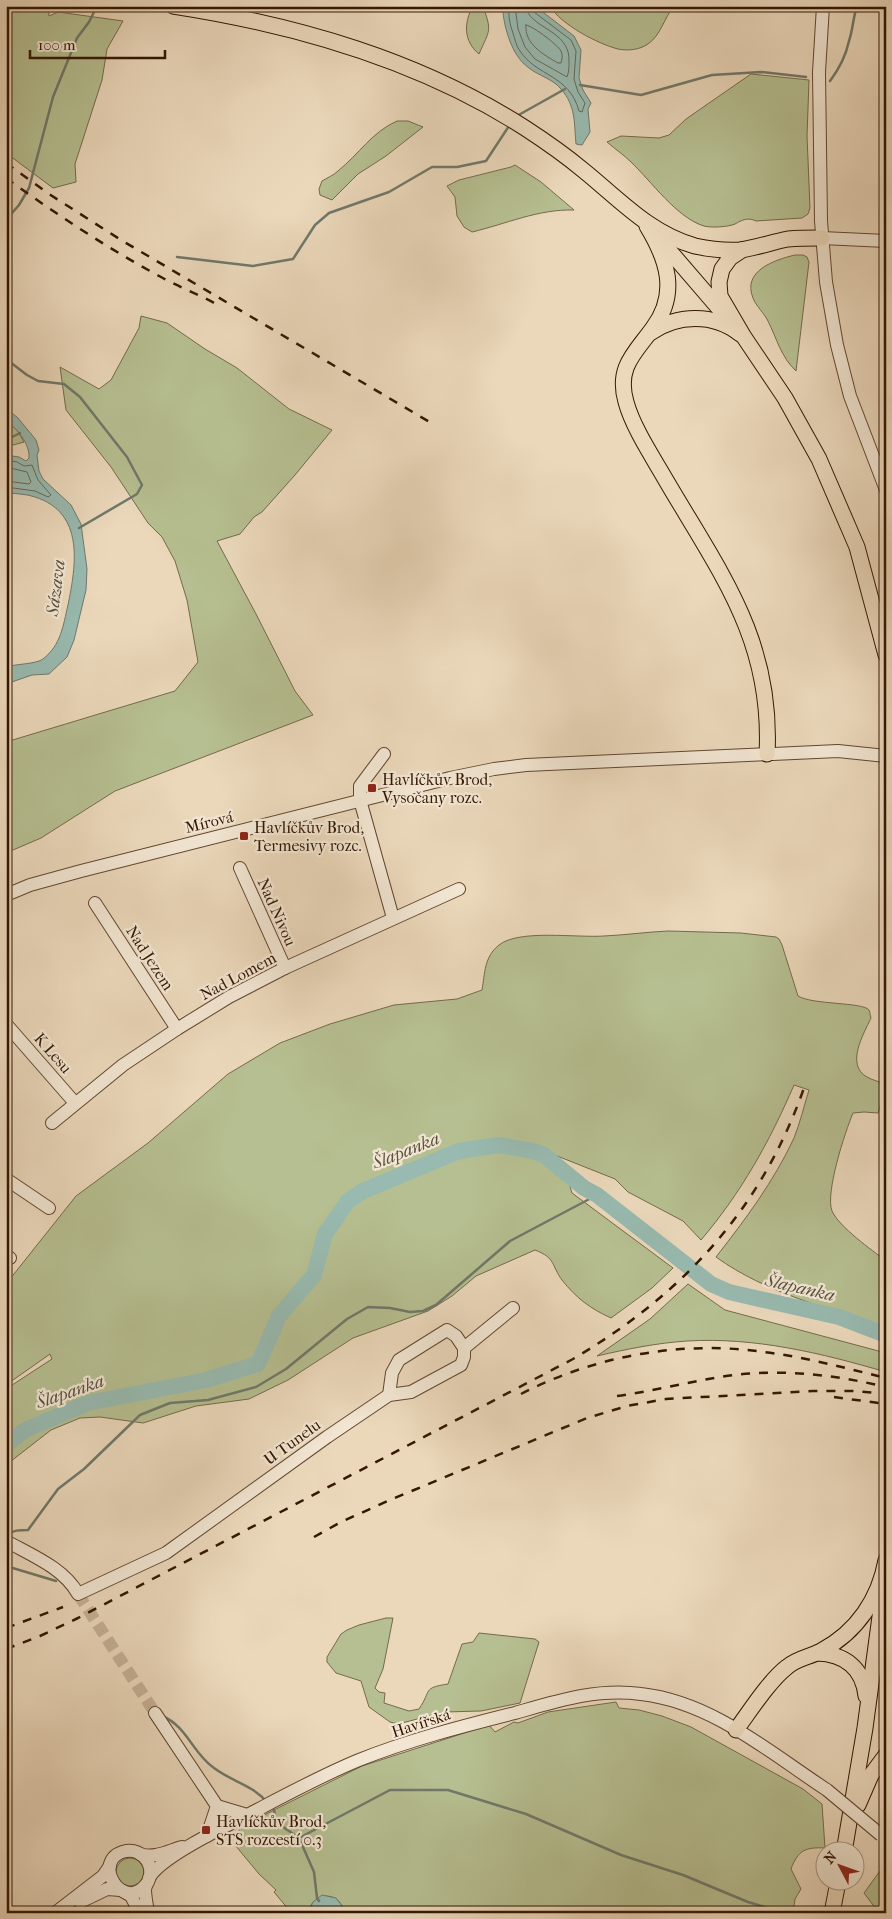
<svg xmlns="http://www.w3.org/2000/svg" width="892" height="1919" font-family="'IM FELL French Canon',serif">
<rect width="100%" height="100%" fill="#ebd8bb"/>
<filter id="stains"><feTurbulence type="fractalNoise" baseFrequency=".004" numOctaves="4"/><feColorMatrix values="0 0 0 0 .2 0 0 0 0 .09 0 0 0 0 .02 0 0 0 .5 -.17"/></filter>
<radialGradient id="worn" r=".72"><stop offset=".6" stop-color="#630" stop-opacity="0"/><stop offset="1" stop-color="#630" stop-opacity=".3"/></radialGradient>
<g fill="#b6bf91" stroke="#756a4a">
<polygon points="6,6 48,6 49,16 58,12 123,21 107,49 102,80 75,164 76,182 53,188 6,153"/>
<path d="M 473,6 L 483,6 C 492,32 490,29 479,54 C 463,41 464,22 473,6 Z"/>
<path d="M 550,6 L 674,6 C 664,18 661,35 648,44 C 639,50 628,51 618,49 C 598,44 560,24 550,6 Z"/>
<path d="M 751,74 L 809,80 L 807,136 L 810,208 L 808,214 L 802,218 L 756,221 C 748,217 742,220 735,224 C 728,227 711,228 704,226 C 677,218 651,181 631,162 C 624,155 615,149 607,142 L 621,136 L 659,138 L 669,135 L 686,119 Z"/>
<path d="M 397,121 L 408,121 L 423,127 L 386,156 L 358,174 L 332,200 L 320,195 L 319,189 L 322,181 C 327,178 334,175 338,171 C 359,154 372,132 397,121 Z"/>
<path d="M 515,165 L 541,182 L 574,210 C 538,209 506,224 472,232 L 464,227 L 457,216 L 455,197 L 447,186 L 459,180 L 511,167 Z"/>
<path d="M 795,255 L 803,255 L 807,257 L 809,262 L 796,371 C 781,357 777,339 768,321 C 764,313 756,306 753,298 C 742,271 774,260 795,255 Z"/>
<polygon points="141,316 167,323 205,349 237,368 289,409 332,430 295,475 262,512 254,517 240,534 217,541 256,614 295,691 313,715 115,791 41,838 6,853 6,742 175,691 198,662 187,600 175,561 162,537 148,523 111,467 66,410 60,367 99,389 111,380 139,328"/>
<polygon points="6,421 17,430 24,442 6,447"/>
<path d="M 668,931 L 741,933 L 776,937 L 779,939 L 782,945 L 798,996 C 813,1005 863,1002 869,1010 C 870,1012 870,1015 871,1018 C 864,1033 845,1065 867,1077 C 872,1080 880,1082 886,1084 L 886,1086 L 878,1113 L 864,1112 L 853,1113 C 845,1132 825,1193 832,1211 C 839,1227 872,1250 886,1261 L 886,1328 C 828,1308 766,1293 716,1257 C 745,1220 774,1181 794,1138 C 800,1123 804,1106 809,1090 L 794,1085 C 770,1141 741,1193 701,1240 L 683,1221 L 628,1192 L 615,1179 L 522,1142 L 530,1157 L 545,1161 L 566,1174 L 572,1193 L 673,1268 L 652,1288 L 611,1318 C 591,1309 576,1298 562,1280 C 551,1265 556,1258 535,1250 L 476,1276 L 452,1296 L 428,1311 L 353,1338 L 288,1380 L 249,1399 L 196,1406 L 143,1423 L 100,1417 L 80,1418 L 51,1430 L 6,1465 L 6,1389 L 52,1359 L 50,1354 L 6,1385 L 6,1284 L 76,1196 L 148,1143 L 228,1074 L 280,1043 L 330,1024 L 394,1005 L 457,999 L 482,990 C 485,973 484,957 499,945 C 519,929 577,938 604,936 C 625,935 647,932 668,931 Z"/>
<path d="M 688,1284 L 725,1310 L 886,1353 L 886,1372 C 821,1353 755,1337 687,1341 C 657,1343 627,1349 597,1356 L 650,1319 Z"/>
<path d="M 386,1618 L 393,1618 L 383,1669 L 375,1688 L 379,1692 L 385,1693 L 384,1703 L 409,1711 L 419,1709 C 432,1690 422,1688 448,1684 L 462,1644 L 473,1642 L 479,1633 L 535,1639 L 539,1642 L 520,1703 L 481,1711 L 445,1712 L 398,1724 L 390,1722 L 369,1707 L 361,1681 L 336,1673 L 327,1662 L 327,1657 L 341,1634 L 347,1630 L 359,1625 Z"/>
<path d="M 616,1702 L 619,1708 L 639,1710 L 662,1716 L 691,1727 L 803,1789 L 822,1804 L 825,1848 C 806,1847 798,1850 791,1869 L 801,1889 L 795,1899 L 793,1913 L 344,1913 C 341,1890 312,1891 308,1913 L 289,1913 L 289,1910 L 274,1892 L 276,1890 L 259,1874 L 235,1845 L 240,1827 L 362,1766 L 489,1725 L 495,1732 L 514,1722 L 518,1723 L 548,1712 Z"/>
<circle cx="130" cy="1872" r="14"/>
<polygon points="883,1869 886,1871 886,1913 879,1913 864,1893 880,1871"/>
</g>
<g fill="#98bab0" stroke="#70786a">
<path d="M 504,6 L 535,6 L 574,36 L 581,50 L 579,78 L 583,90 L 591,103 L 588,109 L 590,132 L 582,145 L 576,144 C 574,123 576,106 561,89 C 553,79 539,76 529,68 C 515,58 509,41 505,25 C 504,19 502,12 504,6 Z"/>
<path d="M 6,408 L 18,418 L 36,440 L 39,450 L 37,455 L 39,471 L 43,479 L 71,505 L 81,524 L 87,569 L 86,590 L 74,640 L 67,657 L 49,674 L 32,675 L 6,684 L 6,667 C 15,664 37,664 43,659 C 61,645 63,626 68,605 C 76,565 85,513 35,497 C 27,494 17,494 9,493 L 6,490 L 6,455 L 19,457 L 26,461 L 29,458 C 30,444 17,428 6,421 Z"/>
<polygon points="322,1895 336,1898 343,1907 344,1913 308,1913 313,1902"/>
</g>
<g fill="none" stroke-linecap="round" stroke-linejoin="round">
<g stroke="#666859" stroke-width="1">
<path d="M 509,6 C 508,15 510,25 513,33 C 515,39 516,46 520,51 C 537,77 569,74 579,111 L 582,112 L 585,103 L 578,92 L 574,79 L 576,51 L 571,40 L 534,12 L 532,6"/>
<path d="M 515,6 L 518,29 L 525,47 L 535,59 L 567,77 C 569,72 569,67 569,62 C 571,29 528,29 526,6"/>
<path d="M 526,25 C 533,26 558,45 561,51 C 563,55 562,59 561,63 L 558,63 C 544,55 524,44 526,25 Z"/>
<polyline points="6,460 17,462 24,466 32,465 38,480 51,495 48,497 35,491 6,487"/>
<polyline points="6,467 27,472 31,482 29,484 6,481"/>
</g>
<g stroke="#70786a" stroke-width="2.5">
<path d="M 830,81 C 839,69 846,55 849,41 C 853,29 853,18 857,6"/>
<polyline points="580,85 641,95 712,75 761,72 806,77"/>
<polyline points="515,117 565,89"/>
<polyline points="6,220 19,205 29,188 53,97 77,38 89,22 97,6"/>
<polyline points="177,257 253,266 293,259 315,225 329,213 389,192 432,167 457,167 486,161 509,126"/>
<polyline points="6,359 27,375 38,381 64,384 80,397 127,457 142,485 137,494 79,528"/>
<polyline points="6,440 20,433"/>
<path d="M 6,1535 C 13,1530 20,1530 28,1530 L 58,1489 L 84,1469 L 140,1415 L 170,1403 L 208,1400 L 256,1387 L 286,1369 L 347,1319 L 368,1307 L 390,1308 L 410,1312 L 423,1311 L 436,1305 L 510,1241 L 597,1195"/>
<polyline points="6,1566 56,1581"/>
<path d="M 162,1716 C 187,1726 193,1754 214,1768 C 231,1781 252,1785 266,1801"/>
<polyline points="274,1810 276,1822 299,1838 314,1872 317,1898 319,1901"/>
<polyline points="299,1838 390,1790 448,1790 526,1814 621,1855 683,1875 748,1902 784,1913"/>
</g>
<polyline stroke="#98bab0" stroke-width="16" points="6,1445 25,1430 88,1403 206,1380 258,1364 279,1316 314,1275 325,1234 348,1201 363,1191 459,1151 499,1145 533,1151 544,1155 584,1188 597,1195 711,1284 729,1292 839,1317 886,1335"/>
<polyline stroke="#c6b196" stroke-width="12" stroke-dasharray="12 6" stroke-linecap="butt" points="78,1594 155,1713"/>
<defs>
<g id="minor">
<polyline points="823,6 819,72 821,221 826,282 837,345 850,396 886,490"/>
<polyline points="822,238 886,241"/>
<polyline points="384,754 360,786 360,800 393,918"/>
<polyline points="240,868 285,968"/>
<polyline points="6,895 30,885 81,871 450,778 494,769 526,765 838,751 886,756"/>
<polyline points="95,903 177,1029"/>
<polyline points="6,1024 75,1103"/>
<polyline points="52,1123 123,1065 177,1029 229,997 285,968 459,889"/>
<polyline points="6,1179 49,1208"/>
<polyline points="6,1255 10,1258"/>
<polyline points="389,1395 392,1373 399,1360 447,1330 456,1336 464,1348"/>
<path d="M 6,1541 C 31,1555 64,1568 78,1594 L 166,1553 L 327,1437 L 389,1395 L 411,1392 L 461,1365 L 464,1357 L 464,1348 L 513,1308"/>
<polyline points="155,1713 217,1806 247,1815"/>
<polyline points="207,1836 217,1806"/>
<path d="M 140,1854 C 154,1859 168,1851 182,1847"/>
<path d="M 149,1878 C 160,1859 210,1834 230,1824 C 273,1802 315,1778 359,1760 C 409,1740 463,1726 515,1713 C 557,1701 597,1688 641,1694 C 712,1702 769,1752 827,1790"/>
<path d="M 148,1882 C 124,1917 88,1859 126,1851 C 140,1849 152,1861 150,1875 C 150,1880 146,1884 145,1889 C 145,1897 147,1905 148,1913"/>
<polyline points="123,1891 131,1896 140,1913"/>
<polyline points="80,1902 107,1889 121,1890"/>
<polyline points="55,1913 103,1876 110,1866"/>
</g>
<g id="major">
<path d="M 173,6 C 297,25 419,60 525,128 C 545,141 565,155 583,170 C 619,199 649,233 695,246 C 709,249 725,251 740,250 C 756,248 772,242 788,239 C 799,238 811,238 822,238"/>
<path d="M 647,226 C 667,259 679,293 653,328 C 635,353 616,367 626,402 C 633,428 654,459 667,482 C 721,574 773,641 767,754"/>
<polyline points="661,241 723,313"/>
<polyline points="742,250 730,258 722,269 719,282 720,296 744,337 785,398 819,459 857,547 886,655"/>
<path d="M 650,333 C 677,314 714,313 740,334"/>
<path d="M 817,1653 C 845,1654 863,1668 866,1696"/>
<path d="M 736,1730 C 750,1711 769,1681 787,1667 C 797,1658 810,1657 821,1651 C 857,1632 879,1599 886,1560"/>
<polyline points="858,1805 871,1775 886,1755"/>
<polyline points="844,1852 865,1728 886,1572"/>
<polyline points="832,1913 838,1882"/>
</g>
</defs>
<use href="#minor" stroke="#624630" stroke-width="14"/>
<use href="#major" stroke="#341602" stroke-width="17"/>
<use href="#minor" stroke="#f2e6d3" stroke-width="12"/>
<use href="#major" stroke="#ebd8bb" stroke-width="15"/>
<g stroke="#341602" stroke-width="2.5" stroke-dasharray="9 9" stroke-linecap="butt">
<polyline points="6,163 49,194 121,240 433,424"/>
<path d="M 6,178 C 56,214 107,248 161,277 C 179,287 198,294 216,304"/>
<path d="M 521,1394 C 595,1356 681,1340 764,1352 C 805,1357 845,1368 886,1378"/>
<path d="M 617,1396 C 656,1391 694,1380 734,1375 C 785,1369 836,1375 886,1387"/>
<polyline points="834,1397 886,1404"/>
<polyline points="314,1537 341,1522 390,1500 587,1418 627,1406 666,1399 813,1391 855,1391 886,1394"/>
<polyline points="6,1628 63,1607"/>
<path d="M 6,1649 L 40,1636 L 78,1618 L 573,1359 C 683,1294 761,1210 804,1088"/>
</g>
<defs>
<polyline id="minor-bridge" points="827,1790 881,1835"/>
</defs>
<use href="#minor-bridge" stroke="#624630" stroke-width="14" stroke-linecap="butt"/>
<use href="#minor-bridge" stroke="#f2e6d3" stroke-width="12"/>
</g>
<g fill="#8f2418" stroke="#f2e6d3" stroke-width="2">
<rect x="367" y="783" width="10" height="10" rx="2.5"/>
<rect x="239" y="831" width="10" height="10" rx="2.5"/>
<rect x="201" y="1825" width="10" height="10" rx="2.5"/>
</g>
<g text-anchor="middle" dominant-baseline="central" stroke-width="4.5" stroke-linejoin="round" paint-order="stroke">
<g font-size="16" fill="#341602" stroke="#f2e6d3" text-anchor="start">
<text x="382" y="779">Havlíčkův Brod,<tspan x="382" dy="18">Vysočany rozc.</tspan></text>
<text x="254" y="827">Havlíčkův Brod,<tspan x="254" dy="18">Termesivy rozc.</tspan></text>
<text x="216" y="1821">Havlíčkův Brod,<tspan x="216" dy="18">STS rozcestí 0.3</tspan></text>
</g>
<g font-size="16" fill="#341602" stroke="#f2e6d3">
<text transform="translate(209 822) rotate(-14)">Mírová</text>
<text transform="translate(277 912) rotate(66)">Nad Nivou</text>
<text transform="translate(150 958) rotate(57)">Nad Jezem</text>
<text transform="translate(238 976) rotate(-28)">Nad Lomem</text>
<text transform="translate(53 1053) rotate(49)">K Lesu</text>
<text transform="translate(292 1442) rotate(-36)">U Tunelu</text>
<text transform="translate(421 1723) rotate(-18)">Havířská</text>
</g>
<g font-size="18" font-style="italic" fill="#574f3f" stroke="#f2e6d3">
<text transform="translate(56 588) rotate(-83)">Sázava</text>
<text transform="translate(406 1151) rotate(-22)">Šlapanka</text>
<text transform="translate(800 1288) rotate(13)">Šlapanka</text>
<text transform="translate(70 1392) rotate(-19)">Šlapanka</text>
</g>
</g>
<rect width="892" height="1919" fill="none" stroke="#ebd8bb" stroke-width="25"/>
<rect x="8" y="8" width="877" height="1904" fill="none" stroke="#341602" stroke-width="2.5"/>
<rect x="12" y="12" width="867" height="1894" fill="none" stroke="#341602"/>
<g transform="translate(840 1866) rotate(311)"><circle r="24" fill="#f2e6d3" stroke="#a6937f"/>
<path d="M0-4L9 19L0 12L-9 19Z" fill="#8f2418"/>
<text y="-8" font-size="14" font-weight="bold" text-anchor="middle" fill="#341602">N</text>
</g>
<path d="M30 50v8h135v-8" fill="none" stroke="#341602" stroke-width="2.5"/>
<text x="38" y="50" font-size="15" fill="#341602" stroke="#f2e6d3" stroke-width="4" paint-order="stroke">100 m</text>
<rect width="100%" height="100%" filter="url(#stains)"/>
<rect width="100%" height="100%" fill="url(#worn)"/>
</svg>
